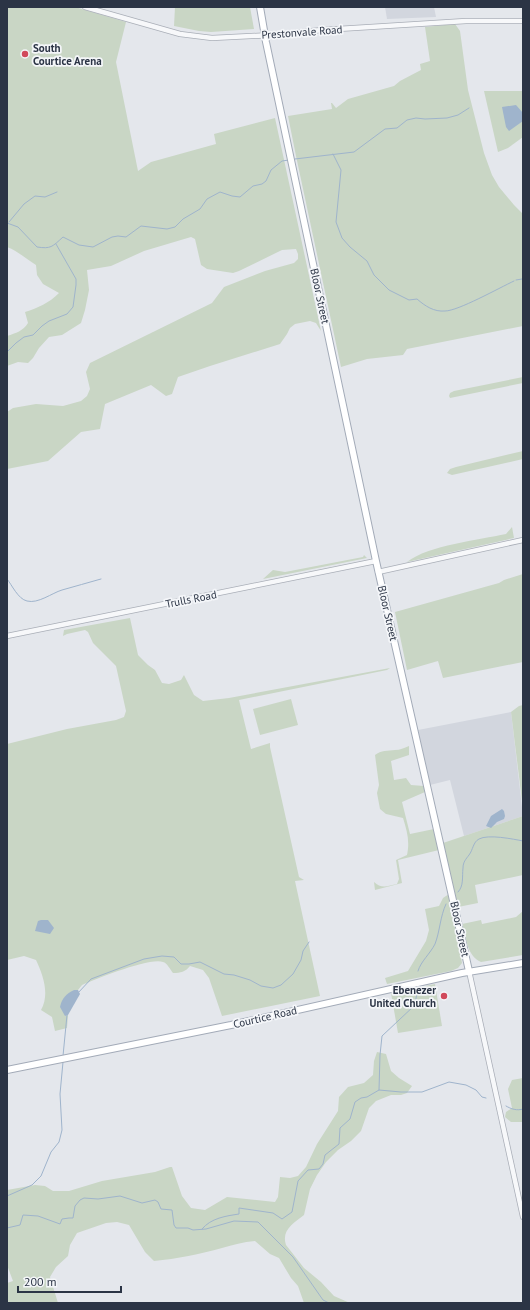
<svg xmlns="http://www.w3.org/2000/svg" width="530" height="1310" font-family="'PT Sans',sans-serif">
<rect width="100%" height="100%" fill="#e4e7ec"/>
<g fill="#d2d6de">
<polygon points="385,7 434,7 436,17 387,19"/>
<polygon points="511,712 523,816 464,836 450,780 430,785 418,730"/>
</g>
<g fill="#c9d6c5">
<path d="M 7,7 L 75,7 L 126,22 L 116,62 L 138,171 L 151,162 L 216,144 L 214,134 L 275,118 L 321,331 L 316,323 L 310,321 L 295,324 L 290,328 L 287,334 L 280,344 L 210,366 L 178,377 L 172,394 L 166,396 L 151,385 L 105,404 L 100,429 L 81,432 L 48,461 L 7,469 L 7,412 L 13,408 L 36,404 L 63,406 L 81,401 L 87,396 L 90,389 L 86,372 L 90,363 L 212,303 L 224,287 L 265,271 L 294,263 L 298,259 L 298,254 L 296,249 L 282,250 L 239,271 L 233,273 L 207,269 L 201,265 L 195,239 L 191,237 L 144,251 L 111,266 L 87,270 L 89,290 L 85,310 L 81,323 L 62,335 L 49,337 L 39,348 L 33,358 L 28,363 L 18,362 L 7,366 L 7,336 C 16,333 23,331 28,323 L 25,312 C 38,308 49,303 59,293 L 43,284 L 37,275 L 36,265 C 26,259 18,251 7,247 Z"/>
<polygon points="175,7 250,7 254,29 211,32 199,31 174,26"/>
<polygon points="455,24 460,31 468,90 484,153 492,175 499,187 514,205 523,214 523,326 407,349 403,355 367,359 341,367 296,156 288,116 332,109 331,103 332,103 336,108 348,99 394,86 400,81 421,70 420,64 430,61 425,27"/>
<polygon points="484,91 523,91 523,137 508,148 498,152"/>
<polygon points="523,377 523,383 450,398 449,396 450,393 454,391"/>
<polygon points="523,451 523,459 452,475 447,473 450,469 456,467"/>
<path d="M 512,527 L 514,538 L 407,562 C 429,545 479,540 506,534 Z"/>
<polygon points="364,555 367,558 263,579 273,570 285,572 363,557"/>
<polygon points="523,574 523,662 443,678 438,661 407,670 395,612 499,583 504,580"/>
<path d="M 130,618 L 138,655 L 148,665 L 155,670 L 162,683 L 169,684 L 181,680 L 184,675 L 194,695 L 203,701 L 229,698 L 390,668 L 387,670 L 239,700 L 251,749 L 270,743 L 270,747 L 299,877 L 304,880 L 295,881 L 320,996 L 222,1016 L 209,978 L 203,970 L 190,966 C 185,972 181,973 173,973 C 170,969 167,963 163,962 C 150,957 96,979 82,985 L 78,990 L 74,990 L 65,1016 L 68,1015 L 67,1028 L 55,1031 L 52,1017 L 41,1010 C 50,994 43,975 36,960 L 24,956 L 7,960 L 7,744 L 67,729 L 116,720 L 124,717 L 126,711 L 116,666 L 93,643 L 88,632 L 85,630 L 67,634 L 63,636 L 64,630 Z"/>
<polygon points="291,699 298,725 260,735 253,709"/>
<polygon points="523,705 523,809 511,712 519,706"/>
<path d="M 409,746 L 409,755 L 391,761 L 394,780 L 406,778 L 411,785 L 424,786 L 425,792 L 402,802 L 410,834 L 434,829 L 439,850 L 398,860 L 402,883 L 375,890 L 374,882 C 381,889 388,886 397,884 L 399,879 L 396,860 L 407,855 C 410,841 407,831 403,818 L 386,814 L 380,809 L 377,793 L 379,785 L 375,755 C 381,750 388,751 395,750 C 400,750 404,748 409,746 Z"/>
<polygon points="523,816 523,875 475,885 478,903 458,907 443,843"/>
<polygon points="449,894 462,963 458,968 451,971 387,984 385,978 408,971 426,941 429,930 425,909 439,906 443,898"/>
<path d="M 523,911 L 523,955 L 481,962 C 467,956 466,938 462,924 L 481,920 L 482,924 L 516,917 Z"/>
<polygon points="435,984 442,1026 398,1033 391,993"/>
<path d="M 377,1052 L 386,1054 L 391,1071 L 399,1078 L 412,1086 L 407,1093 L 401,1095 L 391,1095 L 376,1101 L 369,1108 L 361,1131 L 351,1141 L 338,1150 L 326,1162 L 317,1175 L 310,1189 L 304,1215 C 294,1223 281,1230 286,1245 L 304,1268 L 321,1282 L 334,1296 L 350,1303 L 304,1303 L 298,1286 L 291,1278 L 279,1258 L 270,1254 L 255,1241 C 243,1242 233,1245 222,1248 C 200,1254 177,1259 154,1261 L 145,1252 L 129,1225 L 117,1222 L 106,1223 L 77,1233 L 70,1245 L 68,1256 L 56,1267 L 50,1277 L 58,1303 L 7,1303 L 7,1283 L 13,1281 L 7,1265 L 7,1190 L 35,1185 L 45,1186 L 53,1191 L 69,1191 L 102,1181 L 155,1172 L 170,1167 L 172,1167 L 182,1196 L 191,1208 L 205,1210 L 227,1197 L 275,1202 L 278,1197 L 280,1177 L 290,1178 L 298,1176 L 306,1167 L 317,1144 L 338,1111 L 339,1097 L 348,1087 L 364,1083 L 373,1075 L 374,1061 Z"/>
<polygon points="523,1078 523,1122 511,1122 505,1117 506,1112 512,1108 508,1089 512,1080"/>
</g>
<g fill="#9fb4cc">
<polygon points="516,105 523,113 523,121 509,131 506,127 502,107"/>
<polygon points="502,809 504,811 505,816 504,819 497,822 491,828 486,826 491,816"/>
<polygon points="41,920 48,920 54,928 50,934 35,931 38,921"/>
<path d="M 74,990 L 78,990 L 80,994 L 68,1015 L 65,1016 L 60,1007 C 62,998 66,994 74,990 Z"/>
</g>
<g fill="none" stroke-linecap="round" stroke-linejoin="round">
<g stroke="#9fb4cc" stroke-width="1">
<path d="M 333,154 L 341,170 L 336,222 L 342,238 L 350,247 L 367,261 L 374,275 L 389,290 L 409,300 L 417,299 C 425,306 434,312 445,311 C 458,311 499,288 514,281"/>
<polyline points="295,159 354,152 385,129 397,128 407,120 416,118 425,119 447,118 458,115 469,108"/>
<polyline points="9,222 24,204 35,196 45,197 57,192"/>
<path d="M 7,223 L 18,227 L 37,247 C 51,249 52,247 63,237 L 79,245 L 93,247 L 112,237 L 118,236 L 126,237 L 141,226 L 167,229 L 175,227 L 183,219 L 200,209 L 207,199 L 220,192 L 232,196 L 240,197 L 253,186 L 262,184 L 266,181 L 271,170 L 282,161 L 289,160"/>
<polyline points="516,280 522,279"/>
<polyline points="7,352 16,343 24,337 33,335 42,326 49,321 67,314 73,307 76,285 76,279 56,244"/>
<path d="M 7,579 C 12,585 18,599 27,601 C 38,604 52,593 62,590 C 75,586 88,583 101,579"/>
<path d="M 458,892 C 464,886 462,877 463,868 C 463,862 466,859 469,855 C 473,850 473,842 479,839 C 488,834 513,839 523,841"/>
<path d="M 418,971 C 421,961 430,954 435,944 C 440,931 440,917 446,904"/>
<polyline points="78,993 91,979 144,959 162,956 174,957 181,964 189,964 200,962 224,974 234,975 250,980 261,986 273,988 281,985 293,974 301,960 303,951 309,942"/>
<polyline points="63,1056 67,1015"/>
<polyline points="379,1090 380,1055 382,1036 415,1005 417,992"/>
<path d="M 506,1106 C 511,1109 517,1111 523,1109"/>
<polyline points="7,1196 32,1185 41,1176 51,1152 59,1142 62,1130 60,1094 63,1062"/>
<polyline points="7,1228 20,1225 23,1215 38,1216 60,1224 62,1219 69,1218 73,1218 75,1206 80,1200 84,1198 98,1199 120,1196 142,1203 155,1200 158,1202 161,1209 172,1210 174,1225 176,1228 188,1228 193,1230 206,1229 234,1221 258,1222 293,1257 323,1300 329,1303"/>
<path d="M 202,1229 C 211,1218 226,1216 239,1214 L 239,1208 L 273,1213 L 282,1219 L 292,1212 L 298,1181 L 308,1170 L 319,1169 L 323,1164 L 325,1155 L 339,1144 L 340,1128 L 350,1119 L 355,1102 L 361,1098 L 367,1097 L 379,1090 L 401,1092 L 422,1092 L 449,1082 L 466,1085 L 476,1090 L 482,1097 L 486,1098"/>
</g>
<defs>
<g id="minor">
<polyline points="85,7 180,34 212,38 272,35 322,30 466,21 523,21"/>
<polyline points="378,572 523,540"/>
<polyline points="7,636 376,561"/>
<polyline points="469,971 523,1217"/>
</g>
<g id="major">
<polyline points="260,7 266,42 376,561 469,971"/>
<polyline points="7,1070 231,1025 462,973 523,963"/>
</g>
</defs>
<use href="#minor" stroke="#a9aeb7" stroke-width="6"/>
<use href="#major" stroke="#a3abb8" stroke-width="8"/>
<use href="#minor" stroke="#f7f8fa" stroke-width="4.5"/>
<use href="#major" stroke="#fff" stroke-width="6"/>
</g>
<g fill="#d1495b" stroke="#f4f6f9" stroke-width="1.5">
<circle cx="25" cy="54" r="4"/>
<circle cx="444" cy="996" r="4"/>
</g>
<g text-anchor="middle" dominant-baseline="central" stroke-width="3.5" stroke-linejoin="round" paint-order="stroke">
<g font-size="11" fill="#2b3445" stroke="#f4f6f9">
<text transform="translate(302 32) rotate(-4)">Prestonvale Road</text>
<text transform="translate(320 296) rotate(78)">Bloor Street</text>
<text transform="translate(191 599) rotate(-11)">Trulls Road</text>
<text transform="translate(388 613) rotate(77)">Bloor Street</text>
<text transform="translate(460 929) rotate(78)">Bloor Street</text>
<text transform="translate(265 1017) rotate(-13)">Courtice Road</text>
</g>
<g font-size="11" font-weight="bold" fill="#2b3445" stroke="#f4f6f9" text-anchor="start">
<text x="33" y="48">South<tspan x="33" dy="13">Courtice Arena</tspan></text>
<text x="436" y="990" text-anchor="end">Ebenezer<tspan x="436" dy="13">United Church</tspan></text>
</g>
</g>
<rect width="530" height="1310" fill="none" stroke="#2b3445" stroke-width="16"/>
<path d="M18 1286v6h103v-6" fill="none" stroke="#2b3445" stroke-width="2"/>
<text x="24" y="1286" font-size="12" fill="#2b3445" stroke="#f4f6f9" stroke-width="3" paint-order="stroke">200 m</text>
</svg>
